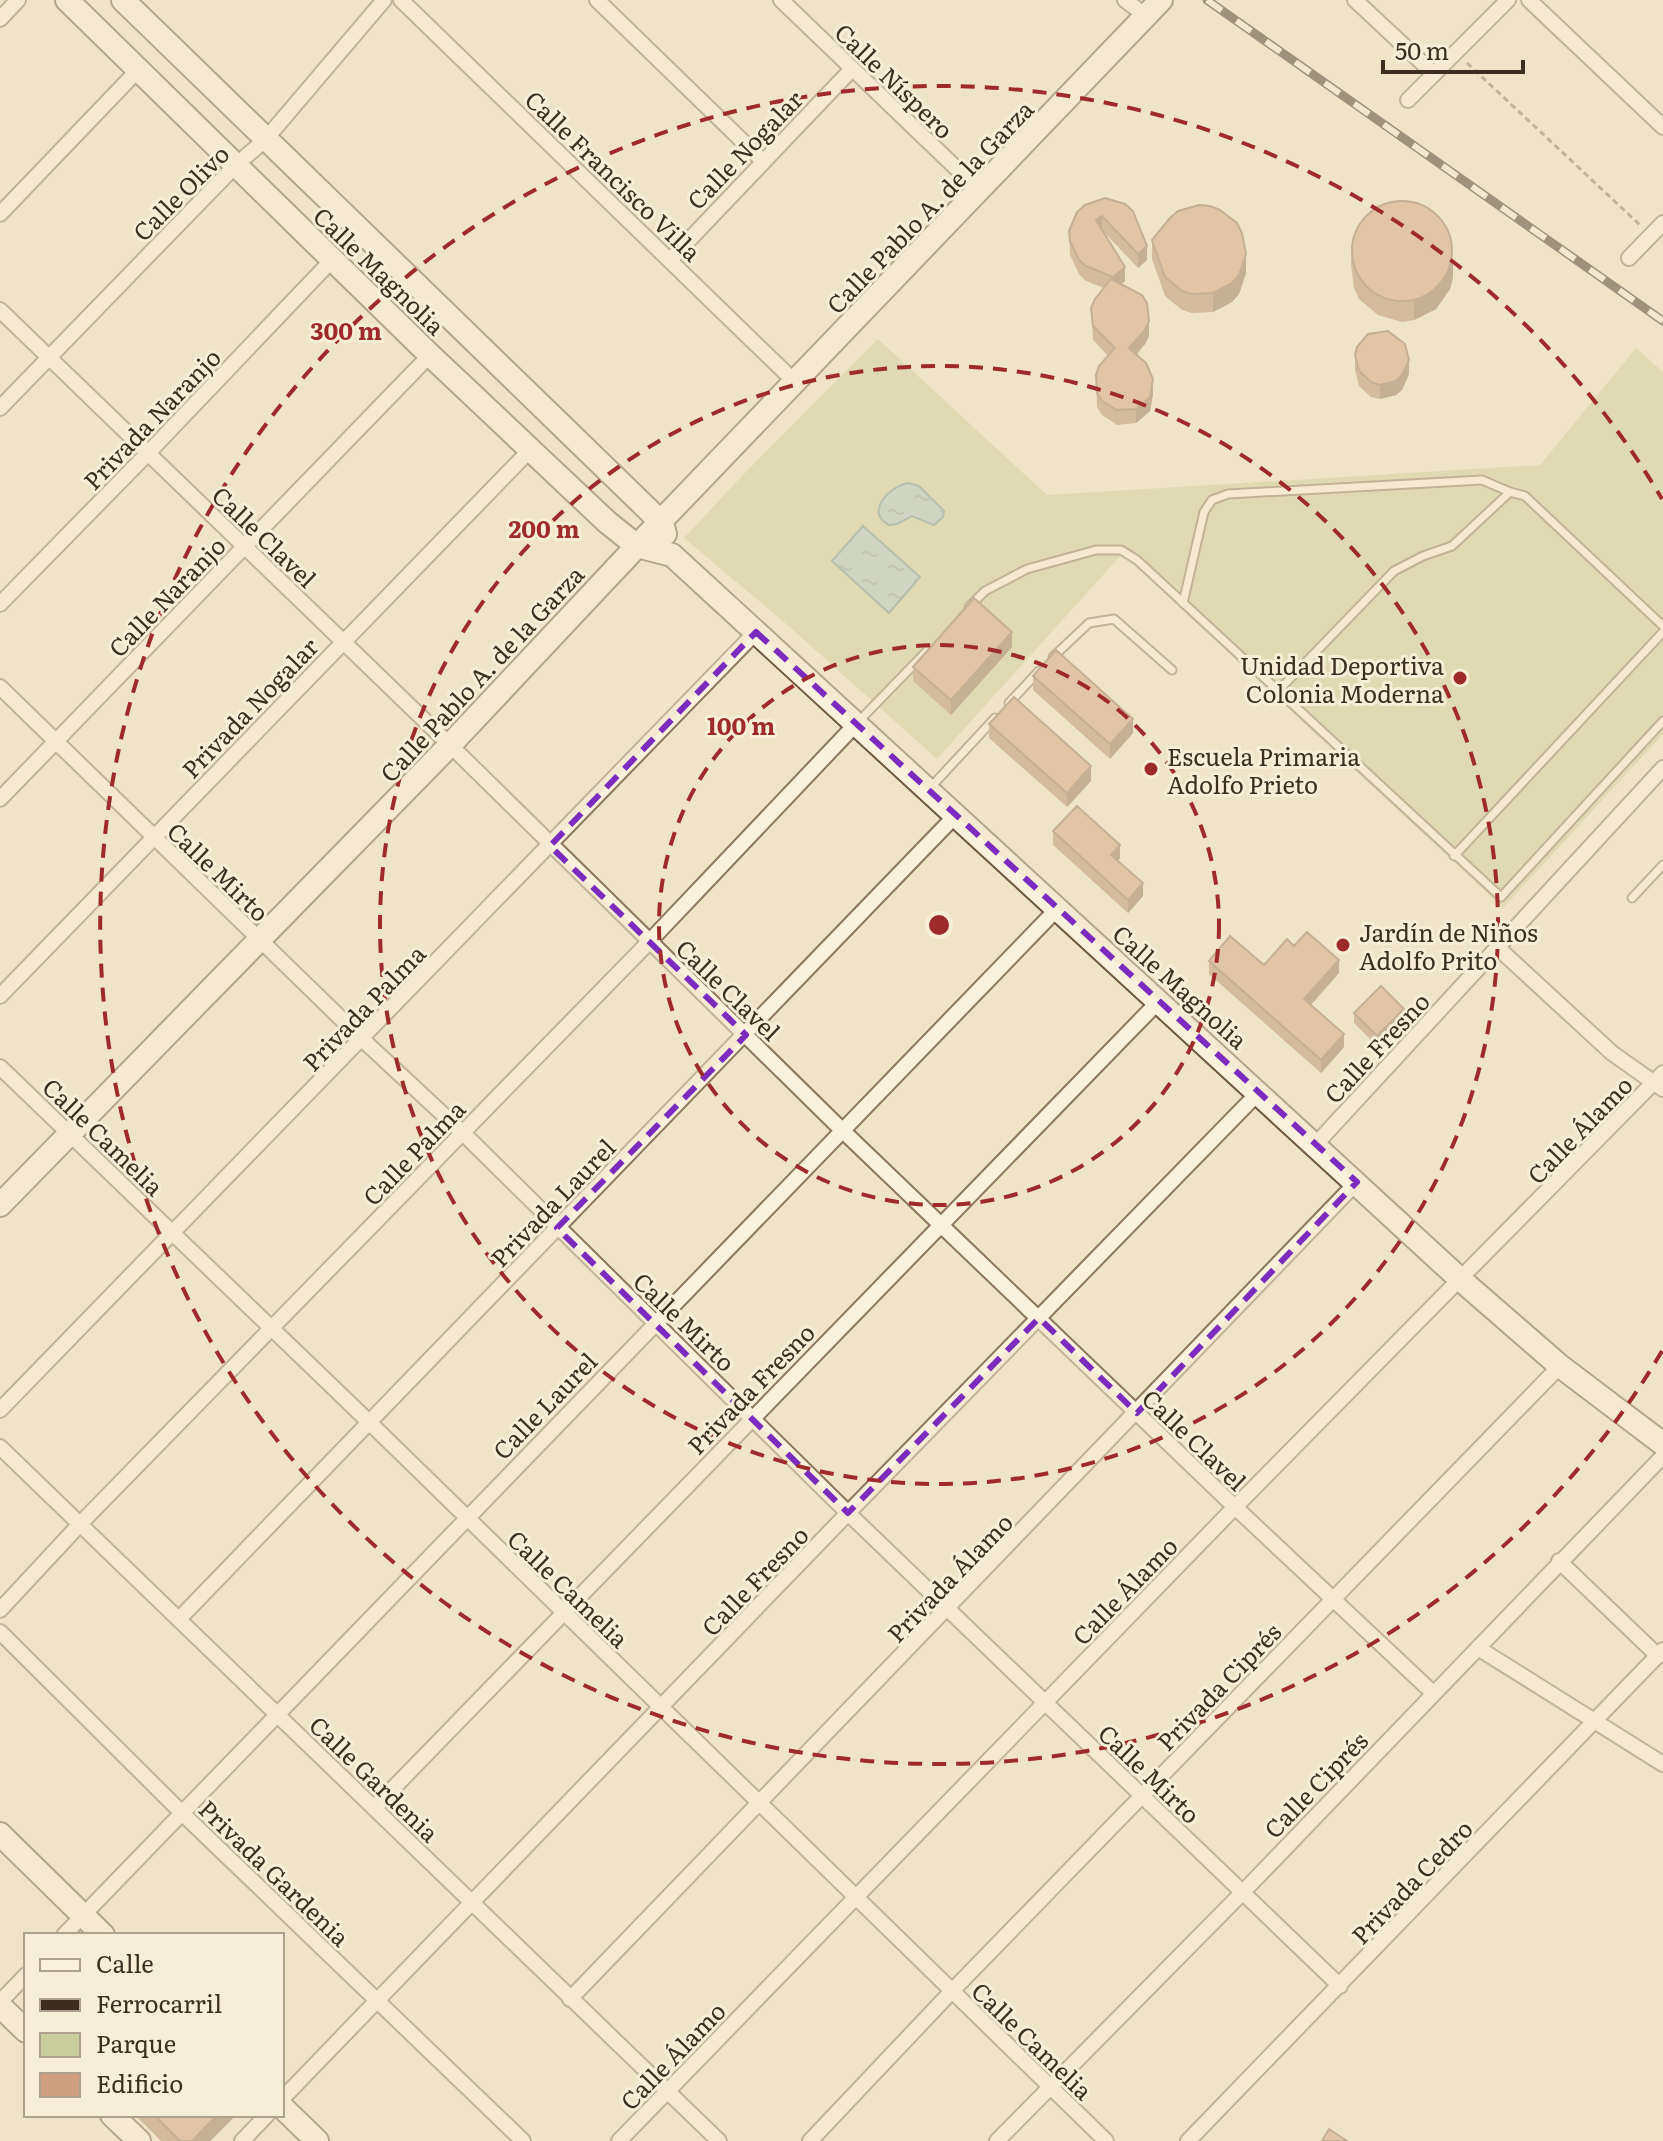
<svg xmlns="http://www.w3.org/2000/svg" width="1663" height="2141" font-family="Literata,serif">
<defs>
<pattern id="water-ripples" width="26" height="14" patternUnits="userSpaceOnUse" patternTransform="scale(2)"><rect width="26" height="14" fill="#a9c4bc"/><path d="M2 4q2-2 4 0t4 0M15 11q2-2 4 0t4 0" fill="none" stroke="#8ba098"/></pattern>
</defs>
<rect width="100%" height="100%" fill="#f0e4c8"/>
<polygon fill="#c9cf9b" points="878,339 1047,495 1540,465 1636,348 1663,372 1663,734 1503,908 1122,554 937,759 784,622 684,538 740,478"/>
<g fill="url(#water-ripples)" stroke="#6f938a" stroke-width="2">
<path d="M 908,483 L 919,486 L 944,511 L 943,517 L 934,525 L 912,516 L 897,524 L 889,525 C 864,512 890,486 908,483 Z"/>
<polygon points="863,526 920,577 889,613 832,561"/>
</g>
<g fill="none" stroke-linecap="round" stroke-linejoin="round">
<defs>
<g id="lane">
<polyline points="1183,603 1204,512 1212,500 1228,494 1482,480 1510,492"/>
<polyline points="969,607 985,591 1027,569 1096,550 1121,550 1137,560 1501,897 1663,721"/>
<polyline points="1053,657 1089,623 1114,619 1172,670"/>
<polyline points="1278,691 1394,571 1423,556 1452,546 1510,492 1525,496 1663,626"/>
<polyline points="1009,703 1039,671"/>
<polyline points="858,722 927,651"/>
<polyline points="930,788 995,718"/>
<polyline points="1454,856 1663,632"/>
<polyline points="1632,898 1663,865"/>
</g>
<g id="street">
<polyline points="401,0 796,383"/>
<polyline points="597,0 762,160"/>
<polyline points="781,0 980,191"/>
<polyline points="1125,0 1146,16"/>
<polyline points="1355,0 1434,74"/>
<polyline points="1529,0 1663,127"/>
<polyline points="0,19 18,0"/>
<polyline points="1408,100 1508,0"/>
<polyline points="0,214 138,70"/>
<polyline points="1629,258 1663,223"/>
<polyline points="670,260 852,69"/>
<polyline points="0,310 450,745 843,1131 1235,1507 1433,1693"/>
<polyline points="0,408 236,165 265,140 384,0"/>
<polyline points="0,604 149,452 332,260"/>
<polyline points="0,687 362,1039 463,1133 848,1513 1340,1986"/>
<polyline points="0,799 430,355"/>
<polyline points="1498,948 1612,1053 1663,1089"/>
<polyline points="0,996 531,449"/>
<polyline points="0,1067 369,1422 1106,2141"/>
<polyline points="1316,1144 1663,768"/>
<polyline points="0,1410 756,632"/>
<polyline points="0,1447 719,2141"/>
<polyline points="1559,1561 1658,1656"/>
<polyline points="0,1610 80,1524 649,942 856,724"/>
<polyline points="179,1619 956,815"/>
<polyline points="0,1632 181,1812 523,2141"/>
<polyline points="1478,1648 1663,1764"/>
<polyline points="374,1808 1159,1001"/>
<polyline points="64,1935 1058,908"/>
<polyline points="570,1999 1357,1182"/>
<polyline points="0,2002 26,1975"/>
<polyline points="282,2099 848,1513 1259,1092"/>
<polyline points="242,2141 267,2115"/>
<polyline points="619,2141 1235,1507 1663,1073"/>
<polyline points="810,2141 952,1991 1560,1366"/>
<polyline points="997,2141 1242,1893 1663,1456"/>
<polyline points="1188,2141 1663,1650"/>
</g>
<g id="secondary">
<polyline points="67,0 430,355 607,522 637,546 672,555 1461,1280 1560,1366 1663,1444"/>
<polyline points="123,0 662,523 665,534"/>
<polyline points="0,1205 450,745 637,546 1161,0"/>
<polyline points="0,1834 103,1935"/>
<polyline points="0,2006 26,2031"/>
<polyline points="282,2107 317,2141"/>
<polyline points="112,2115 139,2141"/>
</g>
</defs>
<use href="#lane" stroke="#8d765c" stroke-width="11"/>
<use href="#street" stroke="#8d765c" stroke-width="18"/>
<use href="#secondary" stroke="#6f573f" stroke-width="26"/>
<polyline stroke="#8d765c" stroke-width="3" stroke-dasharray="6 4" stroke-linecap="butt" points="1467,63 1640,225"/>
<use href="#lane" stroke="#faf1dc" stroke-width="7"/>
<use href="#street" stroke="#faf1dc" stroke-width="14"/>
<use href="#secondary" stroke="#faf1dc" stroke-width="22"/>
<defs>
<polyline id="rail" points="1207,0 1663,321"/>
</defs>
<use href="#rail" stroke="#3d2e20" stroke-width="9"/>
<use href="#rail" stroke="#f7eed8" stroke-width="6" stroke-dasharray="18" stroke-linecap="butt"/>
</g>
<g fill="#b2896c">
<polygon points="1105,198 1147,260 1138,268 1103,231 1125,281 1121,284 1149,336 1145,344 1137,354 1153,394 1150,411 1136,423 1117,425 1102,415 1097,407 1096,375 1108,356 1093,340 1091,308 1104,288 1086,281 1079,274 1070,255 1069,231"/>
<polygon points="1152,240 1246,273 1239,294 1232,302 1213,312 1192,313 1182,310 1165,296 1152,259"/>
<polygon points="1351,245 1453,277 1450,289 1436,309 1414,320 1402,322 1378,315 1359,299 1354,288 1351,264"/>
<polygon points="1355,355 1409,374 1402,390 1396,395 1380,399 1371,397 1359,386 1355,370"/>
<polygon points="1012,647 951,715 913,681 913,667"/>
<polygon points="1033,676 1133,733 1110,759 1033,690"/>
<polygon points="989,724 1091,781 1067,807 989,738"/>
<polygon points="1053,831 1120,858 1118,861 1143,896 1128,913 1053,845"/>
<polygon points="1294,946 1339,973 1311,1005 1344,1047 1321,1073 1209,974 1209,961 1264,965"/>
<polygon points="1354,1013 1404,1018 1377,1046 1354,1023"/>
<polygon points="135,2115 236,2115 210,2141 161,2141"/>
</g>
<g fill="#916f58">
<polygon points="1102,216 1102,230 1096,220"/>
<polygon points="1147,246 1147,260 1138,268 1138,254"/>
<polygon points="1246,254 1246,273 1239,294 1232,302 1213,312 1213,293"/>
<polygon points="1453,258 1453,277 1450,289 1436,309 1414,320 1414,301"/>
<polygon points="1125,267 1125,281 1113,291 1113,277"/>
<polygon points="1149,321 1149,336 1145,344 1129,362 1129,348"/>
<polygon points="1409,360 1409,374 1402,390 1396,395 1380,399 1380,385"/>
<polygon points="1153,379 1153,394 1150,411 1136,423 1136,409"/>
<polygon points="1012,632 1012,647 951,715 951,700"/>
<polygon points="1133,719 1133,733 1110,759 1110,744"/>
<polygon points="1091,766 1091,781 1067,807 1067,793"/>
<polygon points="1120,845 1120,858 1111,868 1111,855"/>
<polygon points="1143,883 1143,896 1128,913 1128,900"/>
<polygon points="1339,960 1339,973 1304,1012 1304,999"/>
<polygon points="1404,1009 1404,1018 1377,1046 1377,1036"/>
<polygon points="1344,1034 1344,1047 1321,1073 1321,1060"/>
<polygon points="217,2115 236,2115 210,2141 192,2141"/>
</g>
<g fill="#cf9f7d" stroke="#916f58" stroke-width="2">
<polygon points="1105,198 1125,204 1133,211 1147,246 1138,254 1102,216 1096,220 1125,267 1113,277 1086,266 1079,260 1070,241 1069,231 1077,212 1085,205"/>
<circle cx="1402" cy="251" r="50"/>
<polygon points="1199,205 1210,206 1220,210 1237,223 1242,233 1246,254 1239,275 1232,283 1213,293 1192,294 1182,291 1165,277 1152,240 1170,218 1178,211"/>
<polygon points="1111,279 1142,295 1147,303 1149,321 1145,330 1129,348 1146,363 1153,379 1150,397 1136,409 1117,410 1102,401 1097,393 1096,375 1099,366 1115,348 1093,326 1091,308 1095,299"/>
<polygon points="1388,331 1405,344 1409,360 1402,375 1396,381 1380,385 1371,382 1359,371 1355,355 1357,347 1368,334"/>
<polygon points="974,598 1012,632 951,700 913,667"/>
<polygon points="1056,650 1133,719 1110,744 1033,676"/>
<polygon points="1014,697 1091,766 1067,793 989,724"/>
<polygon points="1077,806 1120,845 1111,855 1143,883 1128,900 1053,831"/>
<polygon points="1307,932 1339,960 1304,999 1344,1034 1321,1060 1209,961 1230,936 1264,965 1287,939 1294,946"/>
<polygon points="1381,986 1404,1009 1377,1036 1354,1013"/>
<polygon points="154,2115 217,2115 192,2141 180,2141"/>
<polygon points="1329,2129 1347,2141 1322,2141"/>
</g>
<path d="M0 0H1663V2141H0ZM 756,632 L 1357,1182 L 1137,1413 L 1039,1318 L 848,1513 L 557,1228 L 746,1035 L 550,846 Z" fill="#f0e4c8" fill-opacity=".55" fill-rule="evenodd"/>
<path fill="none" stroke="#7b2cbf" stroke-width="6" stroke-dasharray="16 10" stroke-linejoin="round" d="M 756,632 L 1357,1182 L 1137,1413 L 1039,1318 L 848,1513 L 557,1228 L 746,1035 L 550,846 Z"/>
<g fill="none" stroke="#9e2a2b" stroke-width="4" stroke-dasharray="14 10">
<circle cx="939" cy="925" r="280"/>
<circle cx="939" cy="925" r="559"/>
<path d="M1662 1351A839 839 0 1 1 1662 499"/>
</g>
<g fill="#9e2a2b" stroke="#f7eed8" stroke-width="3">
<circle cx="1460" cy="678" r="8"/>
<circle cx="1151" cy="769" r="8"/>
<circle cx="1343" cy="945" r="8"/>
</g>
<g text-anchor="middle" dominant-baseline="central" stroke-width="6" stroke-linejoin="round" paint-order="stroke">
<g font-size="24" fill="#3d2e20" stroke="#f7eed8">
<text transform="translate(895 80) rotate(44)">Calle Níspero</text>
<text transform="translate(744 149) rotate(-46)">Calle Nogalar</text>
<text transform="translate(614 175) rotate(44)">Calle Francisco Villa</text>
<text transform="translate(180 192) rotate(-45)">Calle Olivo</text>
<text transform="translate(929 206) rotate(-46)">Calle Pablo A. de la Garza</text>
<text transform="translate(380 270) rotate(44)">Calle Magnolia</text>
<text transform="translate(151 418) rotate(-46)">Privada Naranjo</text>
<text transform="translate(265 536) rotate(44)">Calle Clavel</text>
<text transform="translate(166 596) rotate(-46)">Calle Naranjo</text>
<text transform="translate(481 673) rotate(-47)">Calle Pablo A. de la Garza</text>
<text transform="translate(249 707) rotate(-46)">Privada Nogalar</text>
<text transform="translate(219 871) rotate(44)">Calle Mirto</text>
<text transform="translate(1181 986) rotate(42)">Calle Magnolia</text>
<text transform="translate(729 989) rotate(44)">Calle Clavel</text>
<text transform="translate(363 1007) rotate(-46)">Privada Palma</text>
<text transform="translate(1376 1047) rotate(-47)">Calle Fresno</text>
<text transform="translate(1579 1129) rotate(-46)">Calle Álamo</text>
<text transform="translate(104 1136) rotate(44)">Calle Camelia</text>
<text transform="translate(413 1152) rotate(-46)">Calle Palma</text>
<text transform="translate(552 1202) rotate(-46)">Privada Laurel</text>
<text transform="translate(685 1321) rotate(44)">Calle Mirto</text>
<text transform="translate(750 1388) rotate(-46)">Privada Fresno</text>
<text transform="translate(544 1405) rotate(-46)">Calle Laurel</text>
<text transform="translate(1195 1439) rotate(44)">Calle Clavel</text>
<text transform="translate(949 1577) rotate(-46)">Privada Álamo</text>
<text transform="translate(754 1580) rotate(-46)">Calle Fresno</text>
<text transform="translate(569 1588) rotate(44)">Calle Camelia</text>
<text transform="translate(1124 1590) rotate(-46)">Calle Álamo</text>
<text transform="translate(1218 1686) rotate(-46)">Privada Ciprés</text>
<text transform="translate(1150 1773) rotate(44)">Calle Mirto</text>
<text transform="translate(375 1778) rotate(44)">Calle Gardenia</text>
<text transform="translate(1315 1784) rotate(-46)">Calle Ciprés</text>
<text transform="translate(275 1872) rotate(44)">Privada Gardenia</text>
<text transform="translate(1411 1881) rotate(-46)">Privada Cedro</text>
<text transform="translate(1033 2040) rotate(44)">Calle Camelia</text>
<text transform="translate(672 2055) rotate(-46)">Calle Álamo</text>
</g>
<g font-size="24" fill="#3d2e20" stroke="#f7eed8" text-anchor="start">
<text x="1444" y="664" text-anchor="end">Unidad Deportiva<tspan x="1444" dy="28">Colonia Moderna</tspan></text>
<text x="1167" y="755">Escuela Primaria<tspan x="1167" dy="28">Adolfo Prieto</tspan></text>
<text x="1359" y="931">Jardín de Niños<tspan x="1359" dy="28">Adolfo Prito</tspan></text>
</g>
</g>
<circle cx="939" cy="925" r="12" fill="#9e2a2b" stroke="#f7eed8" stroke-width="4"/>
<g font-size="24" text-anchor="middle" font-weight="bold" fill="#9e2a2b" stroke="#f7eed8" stroke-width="6" stroke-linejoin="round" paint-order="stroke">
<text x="346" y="340">300 m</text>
<text x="544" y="538">200 m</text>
<text x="741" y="735">100 m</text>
</g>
<rect x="24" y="1933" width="260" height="184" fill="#f7eed8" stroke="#ada18e" stroke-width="2"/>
<rect x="40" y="1959" width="40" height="12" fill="#faf1dc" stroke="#ada18e" stroke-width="2"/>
<text x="96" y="1973" font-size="24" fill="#3d2e20">Calle</text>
<rect x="40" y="1999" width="40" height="12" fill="#3d2e20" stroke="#ada18e" stroke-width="2"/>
<text x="96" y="2013" font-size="24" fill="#3d2e20">Ferrocarril</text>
<rect x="40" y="2033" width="40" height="24" fill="#c9cf9b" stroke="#ada18e" stroke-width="2"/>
<text x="96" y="2053" font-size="24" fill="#3d2e20">Parque</text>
<rect x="40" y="2073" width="40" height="24" fill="#cf9f7d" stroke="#ada18e" stroke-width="2"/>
<text x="96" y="2093" font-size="24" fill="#3d2e20">Edificio</text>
<path d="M1383 60v12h140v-12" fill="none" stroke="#3d2e20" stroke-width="4"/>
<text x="1395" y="60" font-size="24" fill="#3d2e20" stroke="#f7eed8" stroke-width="6" paint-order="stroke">50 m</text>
</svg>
